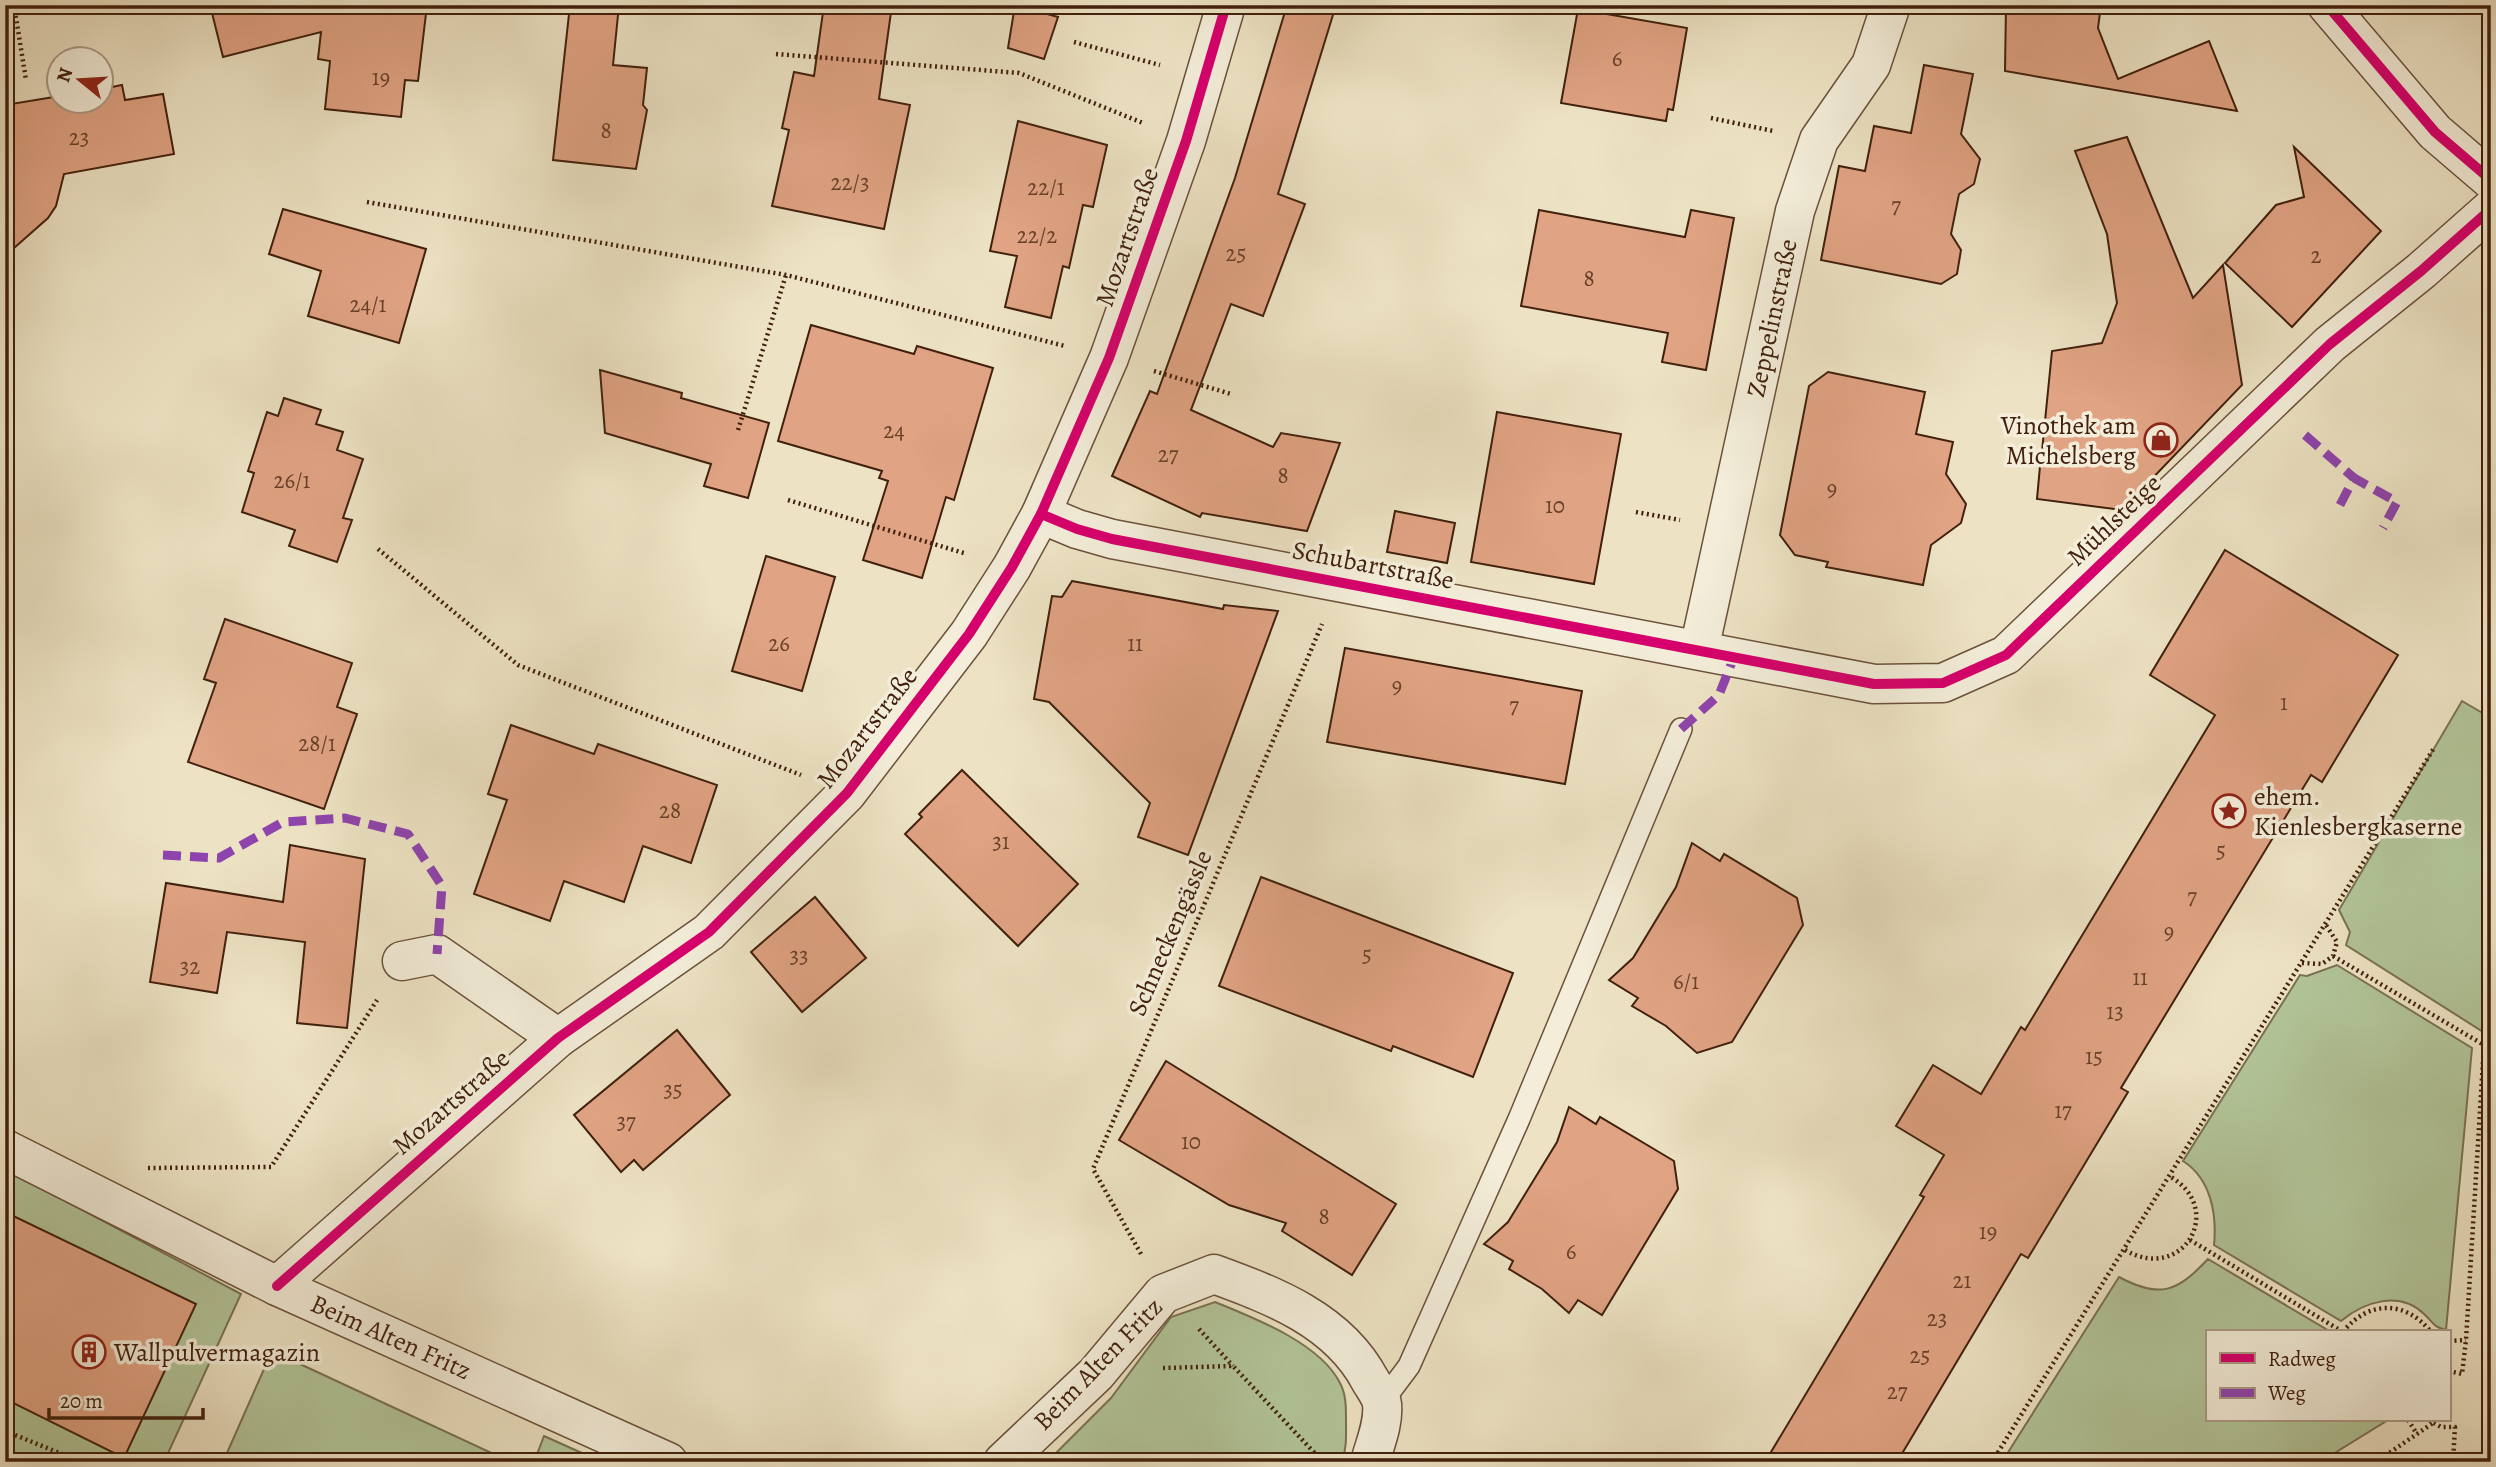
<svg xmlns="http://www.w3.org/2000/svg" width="2496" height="1467" font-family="Alegreya,serif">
<rect width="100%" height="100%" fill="#ede3c4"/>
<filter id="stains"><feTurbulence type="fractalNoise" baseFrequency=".00286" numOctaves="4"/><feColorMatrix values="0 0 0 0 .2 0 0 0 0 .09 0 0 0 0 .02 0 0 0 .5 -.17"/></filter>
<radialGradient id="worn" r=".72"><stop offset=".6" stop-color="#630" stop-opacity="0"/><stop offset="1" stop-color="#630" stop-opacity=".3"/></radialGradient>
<g fill="#b2c599" stroke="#7a7253" stroke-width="2">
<polygon points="2462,701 2491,718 2491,1016 2488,1035 2346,945 2350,932 2339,910"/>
<path d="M 2337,965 L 2472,1048 L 2446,1330 C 2433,1327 2433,1322 2424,1314 C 2399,1290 2364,1302 2341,1321 L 2214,1245 C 2217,1214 2211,1179 2183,1161 L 2300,975 L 2307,976 Z"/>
<polygon points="5,1169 241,1294 164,1462 5,1462"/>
<path d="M 2208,1259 L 2331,1332 L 2207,1332 L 2207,1420 L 2388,1420 L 2320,1462 L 2011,1462 L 2007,1454 L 2119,1277 C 2160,1299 2177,1292 2208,1259 Z"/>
<path d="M 1215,1302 C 1254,1318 1320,1343 1340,1383 C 1346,1394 1346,1407 1346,1419 C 1346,1435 1347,1447 1342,1462 L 1047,1462 L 1111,1398 L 1171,1317 Z"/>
<polygon points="272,1351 511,1462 223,1462"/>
<polygon points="544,1436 602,1462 534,1462"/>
</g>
<g fill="#e0a383" stroke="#41200d" stroke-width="2">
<polygon points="241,5 427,5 418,81 405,80 401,117 325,109 330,61 318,59 321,32 223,57 212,13"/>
<polygon points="570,5 619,5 613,65 647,68 643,105 647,110 636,169 553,160"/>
<polygon points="824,5 892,5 879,99 910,105 884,229 772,206 789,130 782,128 794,72 814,76"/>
<polygon points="1015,5 1058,17 1044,59 1008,48"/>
<polygon points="1287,5 1336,5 1278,194 1305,204 1263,316 1231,304 1191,410 1273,447 1281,433 1340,443 1307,531 1202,513 1200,517 1112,476 1150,391 1157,394 1235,178"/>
<polygon points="2006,5 2101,5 2098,28 2118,79 2209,41 2237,111 2005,71"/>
<polygon points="1578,9 1687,28 1673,110 1668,109 1666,121 1561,103"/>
<polygon points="1924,65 1973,74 1961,134 1980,159 1974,184 1959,194 1951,234 1961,250 1957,274 1941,284 1821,260 1839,166 1865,171 1874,126 1911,133"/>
<polygon points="122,85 125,100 163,94 174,154 64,174 56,206 48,218 5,256 5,105 60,96 60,102 102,102 102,89"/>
<polygon points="1018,121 1107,145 1093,207 1083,205 1069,268 1063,266 1051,318 1005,307 1017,256 990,251"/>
<polygon points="2127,137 2193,298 2223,265 2242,385 2122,510 2037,499 2040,466 2034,458 2042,451 2052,351 2102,343 2117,303 2107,234 2075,151"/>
<polygon points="2294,147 2381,231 2292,327 2225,263 2276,205 2304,197"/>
<polygon points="283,209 426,249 399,343 308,316 321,271 269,254"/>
<polygon points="1539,210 1685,237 1691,210 1734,218 1706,370 1662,362 1668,333 1521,306"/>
<polygon points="811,325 914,354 917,346 993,368 954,500 946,497 922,578 863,560 888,481 879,478 882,471 778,441"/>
<polygon points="600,370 682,393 681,398 769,423 748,498 704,486 711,464 605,433"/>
<polygon points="1828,372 1925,392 1916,434 1953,442 1946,474 1966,504 1961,523 1931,545 1923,585 1826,567 1828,562 1795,555 1780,535 1809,386"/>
<polygon points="284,398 321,410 316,424 343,432 337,450 363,459 343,518 352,520 337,562 289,546 295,530 242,512 254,473 248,471 267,412 278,416"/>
<polygon points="1497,412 1621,434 1594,584 1471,562"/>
<polygon points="1395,511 1455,523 1447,563 1387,552"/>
<polygon points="2225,550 2398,655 2322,782 2311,775 2121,1088 2128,1092 2028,1258 2021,1254 1897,1462 1765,1462 1924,1197 1920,1195 1944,1155 1896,1126 1933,1065 1981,1094 2021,1027 2025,1030 2215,715 2150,675"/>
<polygon points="766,556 835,577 802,691 732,671"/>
<polygon points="1072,581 1223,609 1224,605 1278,611 1188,855 1138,837 1150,803 1049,702 1034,699 1052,596 1062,597"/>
<polygon points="225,619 352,663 337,707 357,714 324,809 188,762 216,683 204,679"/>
<polygon points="1345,648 1582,691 1565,784 1327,742"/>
<polygon points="511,725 594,754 598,744 717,785 691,863 643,846 624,902 564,881 550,921 474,894 507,800 488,794"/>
<polygon points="962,770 1078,884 1018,946 905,834 922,817 919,814"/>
<polygon points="1692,843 1720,861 1724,854 1797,898 1803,925 1732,1042 1697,1053 1666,1026 1632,1006 1638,998 1609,980 1633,958 1676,887"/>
<polygon points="290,845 365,859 347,1028 297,1023 305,942 227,932 217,993 150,982 166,883 283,902"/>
<polygon points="1261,877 1513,973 1473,1077 1393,1046 1391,1051 1219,986"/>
<polygon points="815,897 866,958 802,1012 751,952"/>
<polygon points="677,1030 730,1095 643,1170 634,1160 621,1172 574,1115"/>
<polygon points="1166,1061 1396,1204 1352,1275 1282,1231 1286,1223 1229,1205 1119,1140"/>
<polygon points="1569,1107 1596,1124 1600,1117 1674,1161 1678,1189 1602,1315 1578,1300 1569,1313 1542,1289 1509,1269 1513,1261 1484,1244 1508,1222 1557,1142"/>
<polygon points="5,1212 196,1304 124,1458 5,1399"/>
</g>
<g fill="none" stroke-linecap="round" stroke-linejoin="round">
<defs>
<polyline id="lane" points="1382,1402 1409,1366 1519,1119 1681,729"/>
<g id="street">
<polyline points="2327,5 2435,132 2491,180"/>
<polyline points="1041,514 1077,529 1112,539 1874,684 1943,683 2006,655 2330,344 2421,271 2491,209"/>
<polyline points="1699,650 1795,211 1819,140 1871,65 1891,5"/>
<polyline points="402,961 437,954 558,1038"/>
<polyline points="5,1149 277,1286 668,1462"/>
<polyline points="277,1286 558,1038 709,932 847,793 969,634 1012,567 1041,514 1109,358 1186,141 1226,5"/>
<path d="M 1003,1462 L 1096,1374 L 1163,1294 L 1214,1274 C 1274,1296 1338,1320 1370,1380 C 1374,1387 1381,1396 1382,1404 C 1384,1423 1375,1444 1370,1462"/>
</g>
</defs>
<use href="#lane" stroke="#6c513b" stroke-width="24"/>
<use href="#street" stroke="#6c513b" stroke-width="41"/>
<g stroke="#41200d" stroke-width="4.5" stroke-dasharray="2 3.5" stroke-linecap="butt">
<polyline points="14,5 26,80"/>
<polyline points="1074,42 1160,65"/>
<polyline points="776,54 1019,73 1143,123"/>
<polyline points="1711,118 1773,131"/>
<polyline points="367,202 786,275 1065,346"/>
<polyline points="1154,371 1231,394"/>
<polyline points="738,430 786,275"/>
<polyline points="788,500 967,554"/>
<polyline points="1636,512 1680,520"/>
<polyline points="378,549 518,665 801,775"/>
<polyline points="2333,956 2484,1045 2466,1340 2462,1374 2449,1371"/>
<polyline points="2302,963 2322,964 2333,956 2337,942 2326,925"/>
<polyline points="148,1168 271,1167 377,1000"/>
<polyline points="2190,1240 2343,1332"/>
<path d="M 2125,1250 C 2183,1284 2227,1208 2169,1176"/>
<polyline points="1141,1254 1093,1169 1322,624"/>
<polyline points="1199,1329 1233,1366"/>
<path d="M 2343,1332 C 2368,1300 2406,1300 2431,1332"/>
<polyline points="2449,1341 2466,1340"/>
<polyline points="1163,1368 1233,1366 1323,1462"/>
<polyline points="2408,1420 2417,1434"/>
<polyline points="2429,1420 2441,1427 2455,1427 2453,1462"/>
<polyline points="5,1431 82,1462"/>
<polyline points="1992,1462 2434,748"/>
<polyline points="2376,1462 2433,1423"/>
</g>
<use href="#lane" stroke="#f3edd9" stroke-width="21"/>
<use href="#street" stroke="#f3edd9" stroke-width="38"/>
<g stroke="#8e44ad" stroke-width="9" stroke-dasharray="18 9" stroke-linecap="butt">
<polyline points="2305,435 2354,478"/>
<polyline points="2340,505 2354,478 2397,502 2383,528"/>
<polyline points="1681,729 1719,695 1734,657"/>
<polyline points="163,855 219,858 283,822 345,818 408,834 442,886 437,954"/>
</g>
<defs>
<g id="cycleway">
<polyline points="2327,5 2435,132 2491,180"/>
<polyline points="1041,514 1077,529 1112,539 1874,684 1943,683 2006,655 2330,344 2421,271 2491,209"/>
<polyline points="277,1286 558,1038 709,932 847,793 969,634 1012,567 1041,514 1109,358 1186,141 1226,5"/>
</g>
</defs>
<use href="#cycleway" stroke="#f3edd9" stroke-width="15"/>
<use href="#cycleway" stroke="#d6006c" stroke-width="10"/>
</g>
<defs>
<symbol id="shop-ring" viewBox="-11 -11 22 22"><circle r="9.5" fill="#f3edd9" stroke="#8f2418" stroke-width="1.5"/><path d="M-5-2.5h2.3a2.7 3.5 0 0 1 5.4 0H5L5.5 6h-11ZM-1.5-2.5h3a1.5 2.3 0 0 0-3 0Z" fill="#8f2418"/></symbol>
<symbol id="sight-ring" viewBox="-11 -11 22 22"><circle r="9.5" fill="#f3edd9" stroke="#8f2418" stroke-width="1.5"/><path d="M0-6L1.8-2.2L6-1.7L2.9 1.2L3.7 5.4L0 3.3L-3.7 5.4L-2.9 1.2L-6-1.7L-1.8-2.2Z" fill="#8f2418"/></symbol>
<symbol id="building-ring" viewBox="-11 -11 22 22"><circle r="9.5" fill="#f3edd9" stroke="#8f2418" stroke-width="1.5"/><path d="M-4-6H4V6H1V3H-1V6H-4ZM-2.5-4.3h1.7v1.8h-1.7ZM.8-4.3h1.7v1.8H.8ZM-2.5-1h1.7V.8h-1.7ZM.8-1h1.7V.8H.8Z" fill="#8f2418"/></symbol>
</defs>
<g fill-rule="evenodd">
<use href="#shop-ring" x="2142" y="421" width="38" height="38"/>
<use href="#sight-ring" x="2210" y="792" width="38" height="38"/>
<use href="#building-ring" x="70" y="1333" width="38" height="38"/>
</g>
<g text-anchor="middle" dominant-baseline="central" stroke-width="7" stroke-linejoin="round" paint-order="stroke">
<g font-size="23" fill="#69412a">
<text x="1617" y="58">6</text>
<text x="381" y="77">19</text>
<text x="606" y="130">8</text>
<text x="79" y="137">23</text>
<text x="850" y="182">22/3</text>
<text x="1046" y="187">22/1</text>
<text x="1896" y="205">7</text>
<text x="1037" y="235">22/2</text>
<text x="1236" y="253">25</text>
<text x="2316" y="255">2</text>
<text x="1589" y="278">8</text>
<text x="368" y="304">24/1</text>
<text x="894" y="430">24</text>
<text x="1168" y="454">27</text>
<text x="1283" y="475">8</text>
<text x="292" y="480">26/1</text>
<text x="1832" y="488">9</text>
<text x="1555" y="505">10</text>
<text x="779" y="643">26</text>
<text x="1135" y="643">11</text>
<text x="1397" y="685">9</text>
<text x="2284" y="702">1</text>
<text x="1514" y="705">7</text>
<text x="317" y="743">28/1</text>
<text x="670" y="810">28</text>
<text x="1001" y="841">31</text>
<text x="2221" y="850">5</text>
<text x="2192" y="896">7</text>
<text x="2169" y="931">9</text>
<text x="1367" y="954">5</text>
<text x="799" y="955">33</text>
<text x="190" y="966">32</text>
<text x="2140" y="977">11</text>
<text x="1686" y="981">6/1</text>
<text x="2115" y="1011">13</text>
<text x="2094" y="1056">15</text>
<text x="673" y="1089">35</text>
<text x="2063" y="1110">17</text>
<text x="626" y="1121">37</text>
<text x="1191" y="1141">10</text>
<text x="1324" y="1216">8</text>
<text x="1988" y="1231">19</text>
<text x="1571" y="1251">6</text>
<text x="1962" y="1280">21</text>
<text x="1937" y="1318">23</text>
<text x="1920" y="1355">25</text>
<text x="1897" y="1391">27</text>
</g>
<g font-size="26" fill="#41200d" stroke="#f3edd9">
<text transform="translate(1127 237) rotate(-71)">Mozartstraße</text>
<text transform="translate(1772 318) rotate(-78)">Zeppelinstraße</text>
<text transform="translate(2114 520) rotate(-44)">Mühlsteige</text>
<text transform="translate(1373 565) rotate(11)">Schubartstraße</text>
<text transform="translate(867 728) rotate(-52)">Mozartstraße</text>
<text transform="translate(1170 933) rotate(-67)">Schneckengässle</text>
<text transform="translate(451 1102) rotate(-41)">Mozartstraße</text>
<text transform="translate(391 1337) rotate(24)">Beim Alten Fritz</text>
<text transform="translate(1098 1364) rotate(-46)">Beim Alten Fritz</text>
</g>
<g font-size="26" fill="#41200d" stroke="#f3edd9" text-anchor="start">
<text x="2136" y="425" text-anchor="end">Vinothek am<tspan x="2136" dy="30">Michelsberg</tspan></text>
<text x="2254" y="796">ehem.<tspan x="2254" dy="30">Kienlesbergkaserne</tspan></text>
<text x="114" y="1352">Wallpulvermagazin</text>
</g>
</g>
<rect width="2496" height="1467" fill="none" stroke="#ede3c4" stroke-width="28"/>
<rect x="7" y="7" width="2482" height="1453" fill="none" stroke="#41200d" stroke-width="3.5"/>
<rect x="14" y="14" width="2468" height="1439" fill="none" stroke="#41200d" stroke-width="2"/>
<rect x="2206" y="1330" width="245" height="91" fill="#f3edd9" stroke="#ac9b87" stroke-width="2"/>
<rect x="2220" y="1353" width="35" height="10" fill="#d6006c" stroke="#ac9b87" stroke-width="2"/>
<text x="2268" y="1366" font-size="21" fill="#41200d">Radweg</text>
<rect x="2220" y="1388" width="35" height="10" fill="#8e44ad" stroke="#ac9b87" stroke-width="2"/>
<text x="2268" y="1400" font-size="21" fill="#41200d">Weg</text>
<g transform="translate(80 80) rotate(288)"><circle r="33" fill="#f3edd9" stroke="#ac9b87" stroke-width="2"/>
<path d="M0-5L12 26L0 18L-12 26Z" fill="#8f2418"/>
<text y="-10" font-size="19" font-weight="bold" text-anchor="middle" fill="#41200d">N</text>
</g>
<path d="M49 1408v10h154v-10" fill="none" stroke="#41200d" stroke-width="3.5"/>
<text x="60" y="1408" font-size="21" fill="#41200d" stroke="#f3edd9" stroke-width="5" paint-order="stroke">20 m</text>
<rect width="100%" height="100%" filter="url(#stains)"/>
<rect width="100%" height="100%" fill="url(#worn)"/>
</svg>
